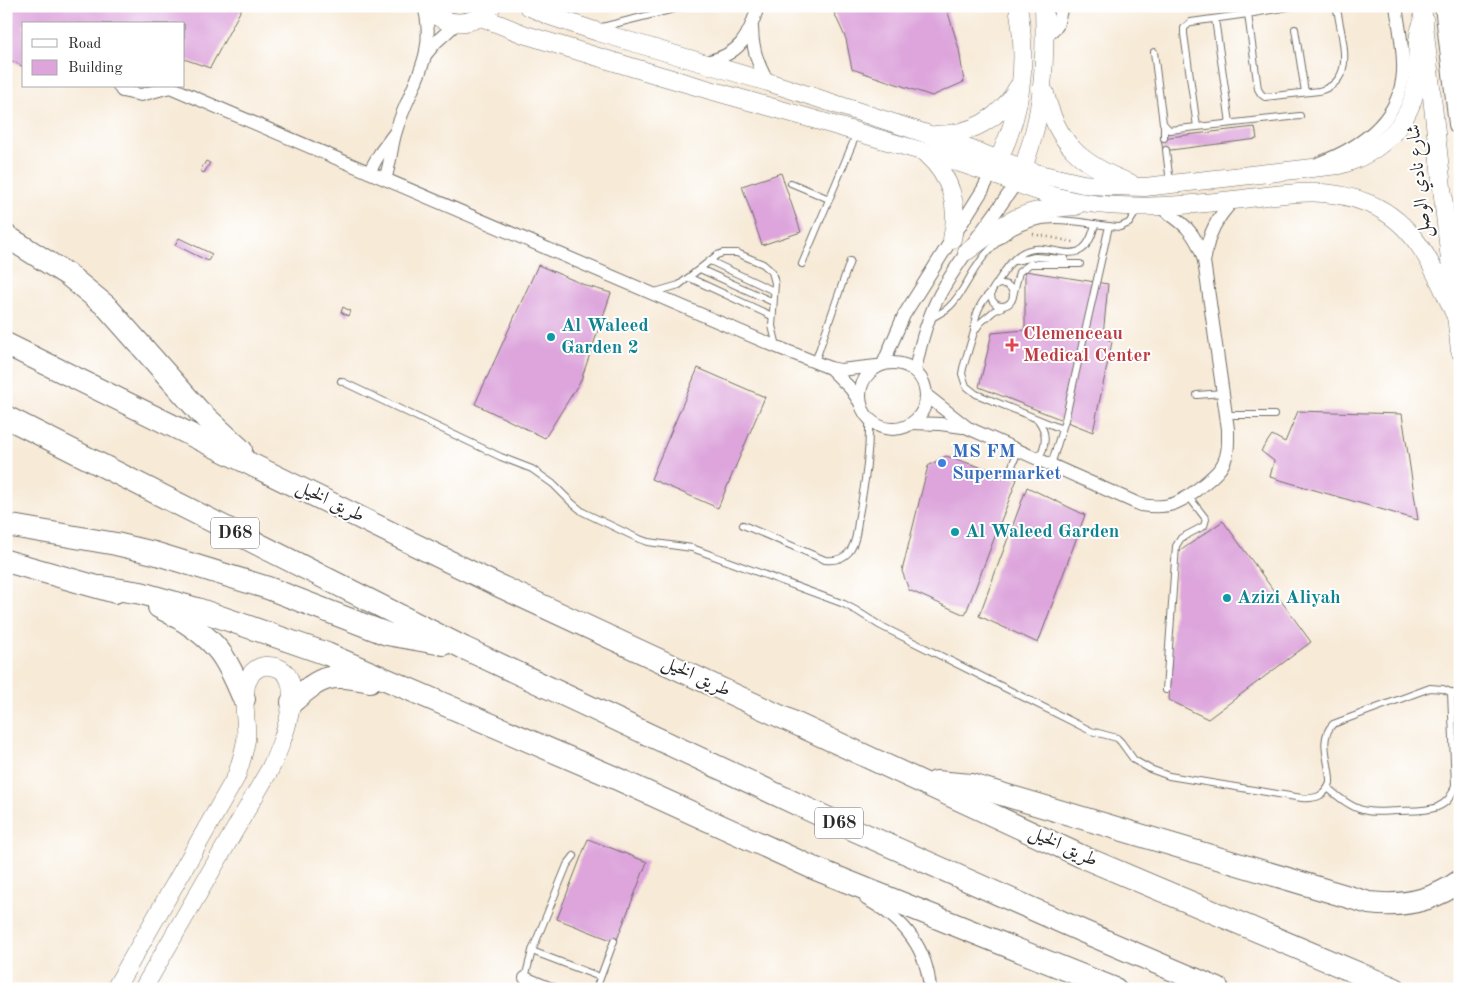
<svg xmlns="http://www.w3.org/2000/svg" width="1466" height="995" font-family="'Old Standard TT',Amiri,serif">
<rect width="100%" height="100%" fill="#fff"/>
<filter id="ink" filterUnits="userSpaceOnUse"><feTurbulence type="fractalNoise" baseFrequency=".02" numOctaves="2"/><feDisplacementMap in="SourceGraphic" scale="10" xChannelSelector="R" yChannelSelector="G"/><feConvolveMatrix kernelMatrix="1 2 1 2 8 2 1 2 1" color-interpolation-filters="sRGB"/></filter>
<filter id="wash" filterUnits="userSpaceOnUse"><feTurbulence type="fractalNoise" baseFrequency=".0096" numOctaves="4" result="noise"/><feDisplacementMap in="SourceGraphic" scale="20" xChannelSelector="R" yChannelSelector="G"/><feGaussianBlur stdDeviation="1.12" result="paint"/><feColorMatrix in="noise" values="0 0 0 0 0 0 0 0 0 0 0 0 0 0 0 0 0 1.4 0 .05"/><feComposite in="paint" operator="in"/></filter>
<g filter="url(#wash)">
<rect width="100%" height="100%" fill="#f7ead7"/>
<g id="blocks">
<g fill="#dda5dc">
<polygon points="6,6 243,6 210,68 184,59 184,24 24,24 24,67 6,58"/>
<polygon points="831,6 946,6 959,49 964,82 932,96 852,69 846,39"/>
<polygon points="1255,127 1257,139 1163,151 1161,138"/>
<polygon points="206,161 210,163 204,173 200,171"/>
<polygon points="781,173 801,232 762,245 742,186"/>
<polygon points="179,238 212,254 208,261 175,245"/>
<polygon points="538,265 587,286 611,293 581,380 545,438 475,404"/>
<polygon points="1025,271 1108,284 1103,336 1112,342 1093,432 979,387 992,333 1025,330"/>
<polygon points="343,307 350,311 348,316 341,312"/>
<polygon points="698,368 765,397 718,508 651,479"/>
<polygon points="1298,411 1402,414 1418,520 1270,477 1274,461 1261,451 1272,435 1285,442"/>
<polygon points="946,456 1017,479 965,615 909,590 902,571 928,466"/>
<polygon points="1027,487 1085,515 1038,643 979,616"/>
<polygon points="1223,521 1311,642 1208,719 1169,700 1177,553"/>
<polygon points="588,839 647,862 616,942 557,919"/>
</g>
</g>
</g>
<g filter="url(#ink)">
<use href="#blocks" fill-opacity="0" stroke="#726e67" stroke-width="1"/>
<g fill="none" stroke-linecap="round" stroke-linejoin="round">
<defs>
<g id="lane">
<path d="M 1294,6 L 1248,14 L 1258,89 L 1261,94 L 1265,97 L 1319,91 C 1357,81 1342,41 1338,14 L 1335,6"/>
<polyline points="1215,19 1230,123"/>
<polyline points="602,27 686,6"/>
<polyline points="1295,29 1305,92"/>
<polyline points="1154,52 1163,123 1169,130 1300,116"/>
<polyline points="1164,126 1164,138"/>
<polyline points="1197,127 1184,34 1184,28 1191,22 1248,14"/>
<polyline points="1166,150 1170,183"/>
<polyline points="791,183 829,199"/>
<polyline points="710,261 774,291"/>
<polyline points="1015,261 1035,257 1065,259"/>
<polyline points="802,264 857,133"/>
<polyline points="700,269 773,302"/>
<polyline points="690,278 772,316"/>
<circle cx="1002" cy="295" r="11"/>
<path d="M 994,287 C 1002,276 1011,258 1024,252 C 1052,238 1083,277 1095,224"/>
<polyline points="655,292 679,285 717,255 723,253 737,253 763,264 772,272 775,283 772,326 777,346"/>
<polyline points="1013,296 1019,272 1030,264 1080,264"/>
<polyline points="1002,307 994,311 980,323 974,332 963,368 962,374 966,386 976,394 1062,429"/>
<path d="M 930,319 C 936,315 944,312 949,307 C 960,297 967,281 975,269 C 993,240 1021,220 1056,220 C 1078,220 1099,226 1120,227 L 1129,223 L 1138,209"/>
<path d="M 974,332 C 974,316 979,303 991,292"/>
<polyline points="815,362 850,261"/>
<path d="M 341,381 L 501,457 L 532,469 L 553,484 L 572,503 L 583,512 L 637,538 L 648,542 L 692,548 L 844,604 L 857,611 L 879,625 L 1091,731 L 1117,738 L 1121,742 L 1134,760 L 1150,769 L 1169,776 L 1302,798 C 1316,799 1325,796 1330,783 C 1331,764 1317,740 1333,724 L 1430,688 L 1443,689 L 1460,696"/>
<polyline points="1197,395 1223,393"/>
<polyline points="1226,415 1274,415"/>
<path d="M 1038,458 C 1047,446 1047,432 1038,420"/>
<polyline points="1051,465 1065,420 1109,226"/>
<polyline points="1011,469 1018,450"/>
<path d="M 743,525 L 825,560 C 834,561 843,559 849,552 C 857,542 857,526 859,515 C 865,483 870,452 869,419"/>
<polyline points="1166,690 1176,546 1181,538 1204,526 1206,519 1189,497"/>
<path d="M 1328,788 C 1339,798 1353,809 1367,811 C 1377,813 1389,811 1398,811 C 1422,810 1448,814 1455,785 L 1451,692"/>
<polyline points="532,951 600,977"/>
<polyline points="525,978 532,951 567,865 574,856"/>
<polyline points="596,989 614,941"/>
</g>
<g id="street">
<path d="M 752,28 C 752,48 757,64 768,82"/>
<polyline points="1045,37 1057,26 1062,6"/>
<polyline points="427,53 436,42 457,23"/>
<path d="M 705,62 C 740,55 749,37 758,6"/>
<polyline points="119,86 122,91 141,95 170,87 777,347 830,368 840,370 877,366"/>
<path d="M 1319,163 C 1361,147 1400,120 1403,72 C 1404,50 1399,27 1396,6"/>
<polyline points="369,172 380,153 394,134"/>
<path d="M 385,179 C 391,163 391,146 396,131 C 410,85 438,57 424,6"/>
<path d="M 1205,258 C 1208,234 1217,217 1234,200"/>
<circle cx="893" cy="396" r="33"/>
<polyline points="883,364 904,315 982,191 991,174"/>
<polyline points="830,368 851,389 861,404"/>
<path d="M 915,371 C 920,345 927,318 940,294 C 961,255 991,221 1016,183"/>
<path d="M 926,395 L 968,428 L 1141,505 C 1170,510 1183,502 1205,483 C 1211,478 1219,472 1223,464 C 1229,453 1228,441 1228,429 L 1204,261 C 1196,231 1182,222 1158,206"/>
<polyline points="912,423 940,424 963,427"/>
<path d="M 866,899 C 902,918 927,947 930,989"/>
<polyline points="525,978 551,989"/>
</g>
<g id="secondary">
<path d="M 426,6 C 444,28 474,28 492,6"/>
<path d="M 528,6 L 550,16 L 598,32 L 768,82 L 924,133 L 1039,174 L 1083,184 L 1105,186 L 1145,187 L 1339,165 C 1380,154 1412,123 1417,80 C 1419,59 1414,40 1424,19"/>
<polyline points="1422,6 1460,351"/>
<path d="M 481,17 L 526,35 C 585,53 643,71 703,88 C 755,103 808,117 860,133 C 899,145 939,155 978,169 C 1012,181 1045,196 1080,202 C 1132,210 1181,206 1233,200 C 1283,195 1321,184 1370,204 C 1419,225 1436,274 1457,319"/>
<path d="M 1045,93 C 1057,144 1082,165 1130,183"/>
<path d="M 935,135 C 970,135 1001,119 1018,87"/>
<path d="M 926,154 C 951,177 960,206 952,239"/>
<path d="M 994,168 C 1022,116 1028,64 1018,6"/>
<path d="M 1018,179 C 1043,124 1046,66 1044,6"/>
<path d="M 967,251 C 989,235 1010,217 1038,211 C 1050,208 1063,207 1076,206"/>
<path d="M 115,989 L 236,777 C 240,765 244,753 246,740 C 248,721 239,693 250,676 C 253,670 261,665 269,666 C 314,668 280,749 270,769 L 143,989"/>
</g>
<g id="highway">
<polyline points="1446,6 1460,124"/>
<polyline points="6,236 68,275 106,306 198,410 241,450"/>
<polyline points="6,344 493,583 1083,857 1395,989"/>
<polyline points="6,417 464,648 816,813 1082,931 1218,989"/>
<polyline points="6,525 116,544 154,553 268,588 387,634 443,644"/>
<polyline points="6,561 115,592"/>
<polyline points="102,587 141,593 197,609 327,654 611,776 811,867 1115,989"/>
<path d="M 159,607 C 181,618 204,632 219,651 C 230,665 237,683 244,699"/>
<path d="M 292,702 C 323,675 329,673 370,681"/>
<path d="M 936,782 L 971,785 L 1369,903 C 1402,907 1433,901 1460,881"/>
</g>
</defs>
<use href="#lane" stroke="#726e67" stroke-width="8"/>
<use href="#street" stroke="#726e67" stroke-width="14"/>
<use href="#secondary" stroke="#726e67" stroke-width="19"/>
<use href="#highway" stroke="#726e67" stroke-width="24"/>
<polyline stroke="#726e67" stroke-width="2.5" stroke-dasharray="1 4" stroke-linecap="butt" points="1033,234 1074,242"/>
<use href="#lane" stroke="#fff" stroke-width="6"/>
<use href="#street" stroke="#fff" stroke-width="12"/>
<use href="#secondary" stroke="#fff" stroke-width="18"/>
<use href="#highway" stroke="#fff" stroke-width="22"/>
</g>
</g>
<g fill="#0f9aa8" stroke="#fff" stroke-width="2">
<circle cx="551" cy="337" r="5"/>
<circle cx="955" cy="532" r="5"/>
<circle cx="1227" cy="598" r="5"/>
</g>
<path fill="#e0444e" stroke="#fff" stroke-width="2" d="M1009.5 337.5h5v5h5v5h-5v5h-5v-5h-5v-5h5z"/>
<circle fill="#3f7fe0" stroke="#fff" stroke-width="2" cx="942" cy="463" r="5"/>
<g text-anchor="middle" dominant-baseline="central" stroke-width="4" stroke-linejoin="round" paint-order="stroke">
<g fill="#fff" stroke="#6b6b6b" stroke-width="1">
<rect x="211" y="517.5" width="48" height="31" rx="4"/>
<rect x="815" y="807.5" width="48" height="31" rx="4"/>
</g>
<g font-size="18" font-weight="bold" fill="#2b2b2b">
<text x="235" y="533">D68</text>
<text x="839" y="823">D68</text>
</g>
<g font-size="19" fill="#2b2b2b" stroke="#fff">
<text transform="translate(1420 181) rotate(-96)">شارع نادي الوصل</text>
<text transform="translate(330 502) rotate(26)">طريق الخيل</text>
<text transform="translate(696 677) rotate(25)">طريق الخيل</text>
<text transform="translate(1063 847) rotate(25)">طريق الخيل</text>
</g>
<g font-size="19" font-weight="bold" fill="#0d838f" stroke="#fff" text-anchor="start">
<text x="561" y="326">Al Waleed<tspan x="561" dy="22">Garden 2</tspan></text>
<text x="965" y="532">Al Waleed Garden</text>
<text x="1237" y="598">Azizi Aliyah</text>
</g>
<g font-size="19" font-weight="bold" fill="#be3a42" stroke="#fff" text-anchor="start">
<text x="1023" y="334">Clemenceau<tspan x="1023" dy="22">Medical Center</tspan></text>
</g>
<g font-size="19" font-weight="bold" fill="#366cbe" stroke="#fff" text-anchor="start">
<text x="952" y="452">MS FM<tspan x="952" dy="22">Supermarket</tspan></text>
</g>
</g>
<rect width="1466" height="995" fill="none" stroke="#fff" stroke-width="25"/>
<rect x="22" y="22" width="162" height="65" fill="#ffffff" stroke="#aaaaaa"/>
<rect x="32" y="39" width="25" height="8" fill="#ffffff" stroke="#aaaaaa"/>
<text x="68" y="48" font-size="15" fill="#2b2b2b">Road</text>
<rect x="32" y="60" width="25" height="15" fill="#dda5dc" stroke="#aaaaaa"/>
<text x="68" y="72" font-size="15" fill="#2b2b2b">Building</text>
</svg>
